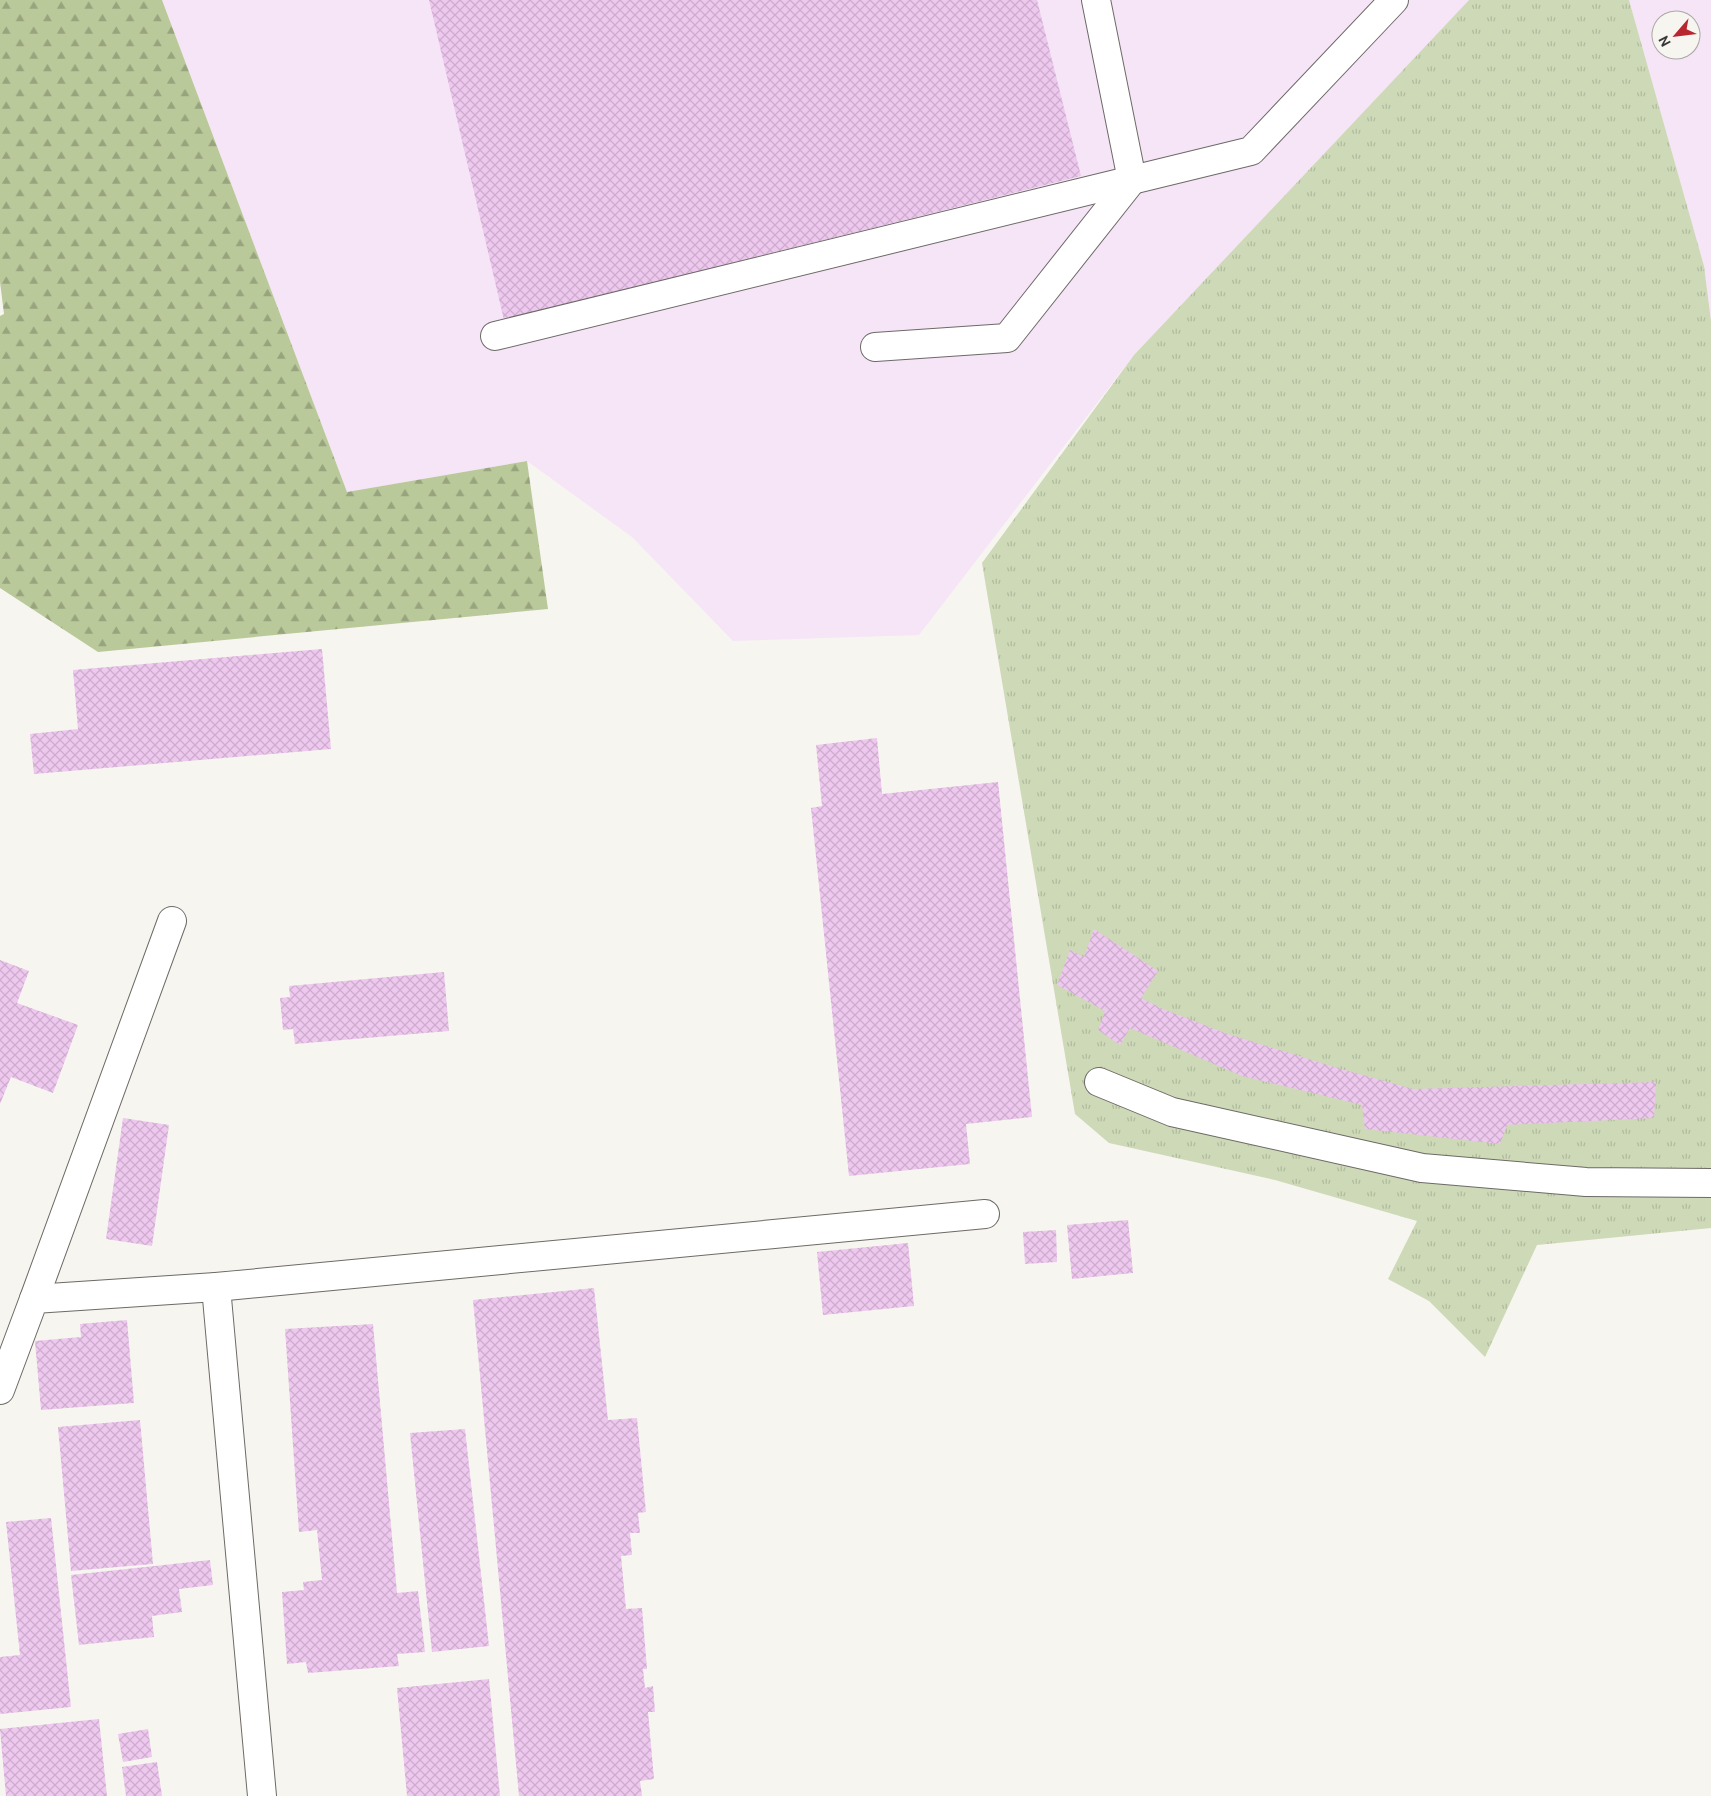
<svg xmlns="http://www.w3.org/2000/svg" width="1711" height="1796" font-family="Cabin,sans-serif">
<defs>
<pattern id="grass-tufts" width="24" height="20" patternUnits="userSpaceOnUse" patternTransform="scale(1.25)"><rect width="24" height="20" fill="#cdd9b7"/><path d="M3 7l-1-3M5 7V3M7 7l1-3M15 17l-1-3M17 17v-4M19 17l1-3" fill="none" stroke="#b1bb9e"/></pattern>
<pattern id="forest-firs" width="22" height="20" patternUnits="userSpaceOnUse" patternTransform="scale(1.25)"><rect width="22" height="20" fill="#bac99a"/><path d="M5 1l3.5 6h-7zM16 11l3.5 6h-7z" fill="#98a47e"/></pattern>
<pattern id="building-cross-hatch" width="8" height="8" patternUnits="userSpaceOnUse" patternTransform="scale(1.25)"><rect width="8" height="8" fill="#eec8ee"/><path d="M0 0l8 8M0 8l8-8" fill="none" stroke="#cdadcd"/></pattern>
</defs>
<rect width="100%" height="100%" fill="#f7f5f0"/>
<g fill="#f5e5f7" fill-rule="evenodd">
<polygon points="162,0 1469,0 1134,355 919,635 733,641 632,537 527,461 347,492"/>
<path d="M 1629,0 L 1711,0 L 1711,321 L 1704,266 ZM 1661,20 L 1691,20 L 1691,50 L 1661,50 Z"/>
</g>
<polygon fill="url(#grass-tufts)" points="1469,0 1629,0 1704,266 1711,321 1711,1228 1537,1245 1485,1357 1429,1301 1388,1279 1417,1221 1275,1180 1109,1143 1075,1114 982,563 1134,355"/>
<polygon fill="url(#forest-firs)" points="0,0 162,0 347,492 527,461 548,609 98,652 0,588 0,316 4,314 0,282"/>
<g fill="url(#building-cross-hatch)">
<polygon points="429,0 1037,0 1081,176 504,320"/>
<polygon points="322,649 331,749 34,774 30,734 78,729 73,670"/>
<polygon points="877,738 882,794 998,782 1032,1117 966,1124 970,1164 849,1176 811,808 822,806 816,745"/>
<polygon points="1094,929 1158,971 1141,998 1163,1009 1225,1033 1334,1067 1413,1089 1656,1082 1654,1118 1507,1125 1500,1144 1365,1129 1362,1105 1242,1076 1130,1028 1120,1045 1098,1030 1105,1011 1057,985 1070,950 1084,957"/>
<polygon points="0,960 29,971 17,1003 78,1025 53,1093 11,1077 0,1104"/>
<polygon points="444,972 449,1031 295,1044 293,1029 283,1030 280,998 290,997 289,986"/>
<polygon points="123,1118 169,1125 152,1246 106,1239"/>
<polygon points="1128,1220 1133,1273 1072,1279 1067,1225"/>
<polygon points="1056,1230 1057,1262 1025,1264 1023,1232"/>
<polygon points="908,1243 914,1306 823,1315 817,1252"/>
<polygon points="594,1288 608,1420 637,1418 646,1512 638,1513 640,1533 630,1533 632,1555 621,1556 626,1609 642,1608 647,1669 643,1669 645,1688 653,1686 655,1712 648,1712 654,1779 640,1781 642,1796 519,1796 473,1300"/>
<polygon points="127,1320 134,1403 41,1410 35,1341 81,1337 80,1324"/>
<polygon points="373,1324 397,1593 418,1591 425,1652 397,1654 399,1666 308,1673 306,1662 287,1664 282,1592 304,1590 303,1582 322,1580 317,1530 299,1532 285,1329"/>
<polygon points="140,1420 153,1564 71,1571 58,1427"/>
<polygon points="465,1429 489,1646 432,1652 410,1433"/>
<polygon points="51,1518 71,1707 0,1714 0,1657 20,1655 6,1522"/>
<polygon points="210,1560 213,1585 179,1589 182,1612 152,1616 154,1637 79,1645 71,1575"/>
<polygon points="489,1679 500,1796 407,1796 397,1688"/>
<polygon points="99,1719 107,1796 6,1796 0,1729"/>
<polygon points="148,1729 152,1757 123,1762 118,1734"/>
<polygon points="157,1762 162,1796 126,1796 122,1767"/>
</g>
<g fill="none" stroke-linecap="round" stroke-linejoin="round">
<defs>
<g id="minor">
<polyline points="1096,0 1132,180 1251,151 1394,0"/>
<polyline points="495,336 1132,180"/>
<polyline points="875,347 1007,338 1132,180"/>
<polyline points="1099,1082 1172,1112 1422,1168 1586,1182 1711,1183"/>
<polyline points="216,1287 262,1796"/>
<polyline points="34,1299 172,921"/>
<polyline points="0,1390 34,1299 216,1287 985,1214"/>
</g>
</defs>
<use href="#minor" stroke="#6d6a66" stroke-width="30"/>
<use href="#minor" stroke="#fff" stroke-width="28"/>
</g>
<g transform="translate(1676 35) rotate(242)"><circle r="24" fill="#f7f5f0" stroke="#aba9a6"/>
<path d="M0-4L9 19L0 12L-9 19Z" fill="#b82730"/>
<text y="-8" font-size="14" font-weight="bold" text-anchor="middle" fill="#393836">N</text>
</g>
</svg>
